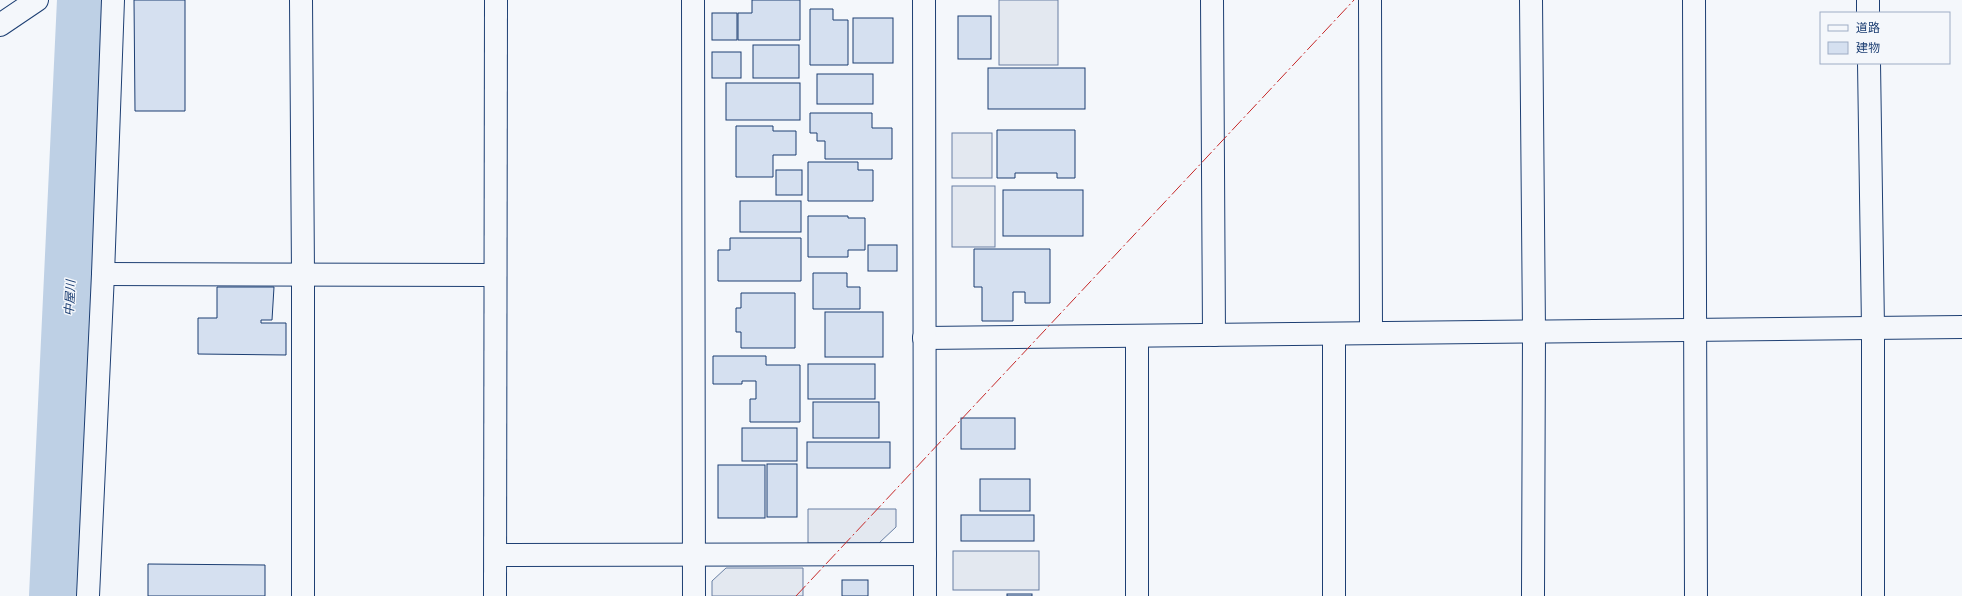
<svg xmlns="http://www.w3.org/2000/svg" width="1962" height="596" font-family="Rubik,'Noto Sans JP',sans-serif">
<rect width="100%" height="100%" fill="#f4f7fb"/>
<g fill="#e3e8f0" stroke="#687fa3">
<rect x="999" y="0" width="59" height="65"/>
<rect x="952" y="133" width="40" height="45"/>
<rect x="952" y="186" width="43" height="61"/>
<polygon points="808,509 896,509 896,527 879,543 808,543"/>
<rect x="953" y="551" width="86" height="39"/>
<polygon points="726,568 803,568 803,596 712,596 712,581"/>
</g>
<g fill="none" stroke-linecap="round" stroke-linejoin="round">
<polyline stroke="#bed0e5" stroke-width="54" points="56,596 84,0"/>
</g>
<g fill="#d5e0f0" stroke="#1d3f73">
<polygon points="134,0 185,0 185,111 135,111"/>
<polygon points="752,0 800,0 800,40 738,40 738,13 752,13"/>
<polygon points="810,9 833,9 833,20 848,20 848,65 810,65"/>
<rect x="712" y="13" width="25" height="27"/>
<rect x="958" y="16" width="33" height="43"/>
<rect x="853" y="18" width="40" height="45"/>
<rect x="753" y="45" width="46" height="33"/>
<rect x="712" y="52" width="29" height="26"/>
<rect x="988" y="68" width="97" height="41"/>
<rect x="817" y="74" width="56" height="30"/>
<rect x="726" y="83" width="74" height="37"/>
<polygon points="810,113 872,113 872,128 892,128 892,159 825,159 825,141 817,141 817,133 810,133"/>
<polygon points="736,126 773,126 773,131 796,131 796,155 773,155 773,177 736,177"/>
<polygon points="997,130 1075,130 1075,178 1057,178 1057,173 1015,173 1015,178 997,178"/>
<polygon points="808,162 858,162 858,170 873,170 873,201 808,201"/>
<rect x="776" y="170" width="26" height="25"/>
<rect x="1003" y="190" width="80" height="46"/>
<rect x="740" y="201" width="61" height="31"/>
<polygon points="808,216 848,216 848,218 865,218 865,250 848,250 848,257 808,257"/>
<polygon points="730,238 801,238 801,281 718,281 718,250 730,250"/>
<rect x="868" y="245" width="29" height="26"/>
<polygon points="974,249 1050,249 1050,303 1025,303 1025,292 1013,292 1013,321 982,321 982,287 974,287"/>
<polygon points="813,273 847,273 847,287 860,287 860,309 813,309"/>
<polygon points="217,287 274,287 272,320 261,320 261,323 286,323 286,355 198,354 198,318 217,318"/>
<polygon points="741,293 795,293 795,348 741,348 741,332 736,332 736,308 741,308"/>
<rect x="825" y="312" width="58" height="45"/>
<polygon points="713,356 766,356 766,365 800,365 800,422 750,422 750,399 756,399 756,381 742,381 742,384 713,384"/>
<rect x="808" y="364" width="67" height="35"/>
<rect x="813" y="402" width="66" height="36"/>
<rect x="961" y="418" width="54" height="31"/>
<rect x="742" y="428" width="55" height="33"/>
<rect x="807" y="442" width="83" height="26"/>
<rect x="767" y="464" width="30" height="53"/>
<rect x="718" y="465" width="47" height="53"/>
<rect x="980" y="479" width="50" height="32"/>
<rect x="961" y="515" width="73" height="26"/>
<polygon points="148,564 265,565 265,596 148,596"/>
<rect x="842" y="580" width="26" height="16"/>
<rect x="1007" y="594" width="25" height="2"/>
</g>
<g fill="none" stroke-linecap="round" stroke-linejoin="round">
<defs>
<g id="street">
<polyline points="301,0 303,275 303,596"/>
<polyline points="693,0 694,596"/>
<polyline points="1212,0 1214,335"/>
<polyline points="1370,0 1371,333"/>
<polyline points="1531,0 1534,332 1533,596"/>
<polyline points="1694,0 1696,596"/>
<polyline points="1868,0 1868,13"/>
<polyline points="0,25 37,0"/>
<polyline points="1869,63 1873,328 1873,596"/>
<polyline points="103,274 495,275"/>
<polyline points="924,338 1962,327"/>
<polyline points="496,555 925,554"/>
<polyline points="88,596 103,274 113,0"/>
<polyline points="495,596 496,0"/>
<polyline points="1137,596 1137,336"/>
<polyline points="1334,596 1334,334"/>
</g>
<polyline id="secondary" points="924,0 925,596"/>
</defs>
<use href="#street" stroke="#1d3f73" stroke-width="24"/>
<use href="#secondary" stroke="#1d3f73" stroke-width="24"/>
<use href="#street" stroke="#f4f7fb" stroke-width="22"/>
<use href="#secondary" stroke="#f4f7fb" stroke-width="22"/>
<polyline stroke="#c62828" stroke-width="1" stroke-dasharray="14 3 2 3" stroke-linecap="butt" points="796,596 1354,0"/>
</g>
<g text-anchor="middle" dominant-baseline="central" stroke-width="3" stroke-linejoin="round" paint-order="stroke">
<g font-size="12" font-style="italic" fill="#1d3f73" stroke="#f4f7fb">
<text transform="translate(70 298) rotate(-87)">中屋川</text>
</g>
</g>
<rect x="1820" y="12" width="130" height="52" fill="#f4f7fb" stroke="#9eadc5"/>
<rect x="1828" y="25" width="20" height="6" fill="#f4f7fb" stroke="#9eadc5"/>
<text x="1856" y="32" font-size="12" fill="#1d3f73">道路</text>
<rect x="1828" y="42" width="20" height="12" fill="#d5e0f0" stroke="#9eadc5"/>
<text x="1856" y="52" font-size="12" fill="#1d3f73">建物</text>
</svg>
